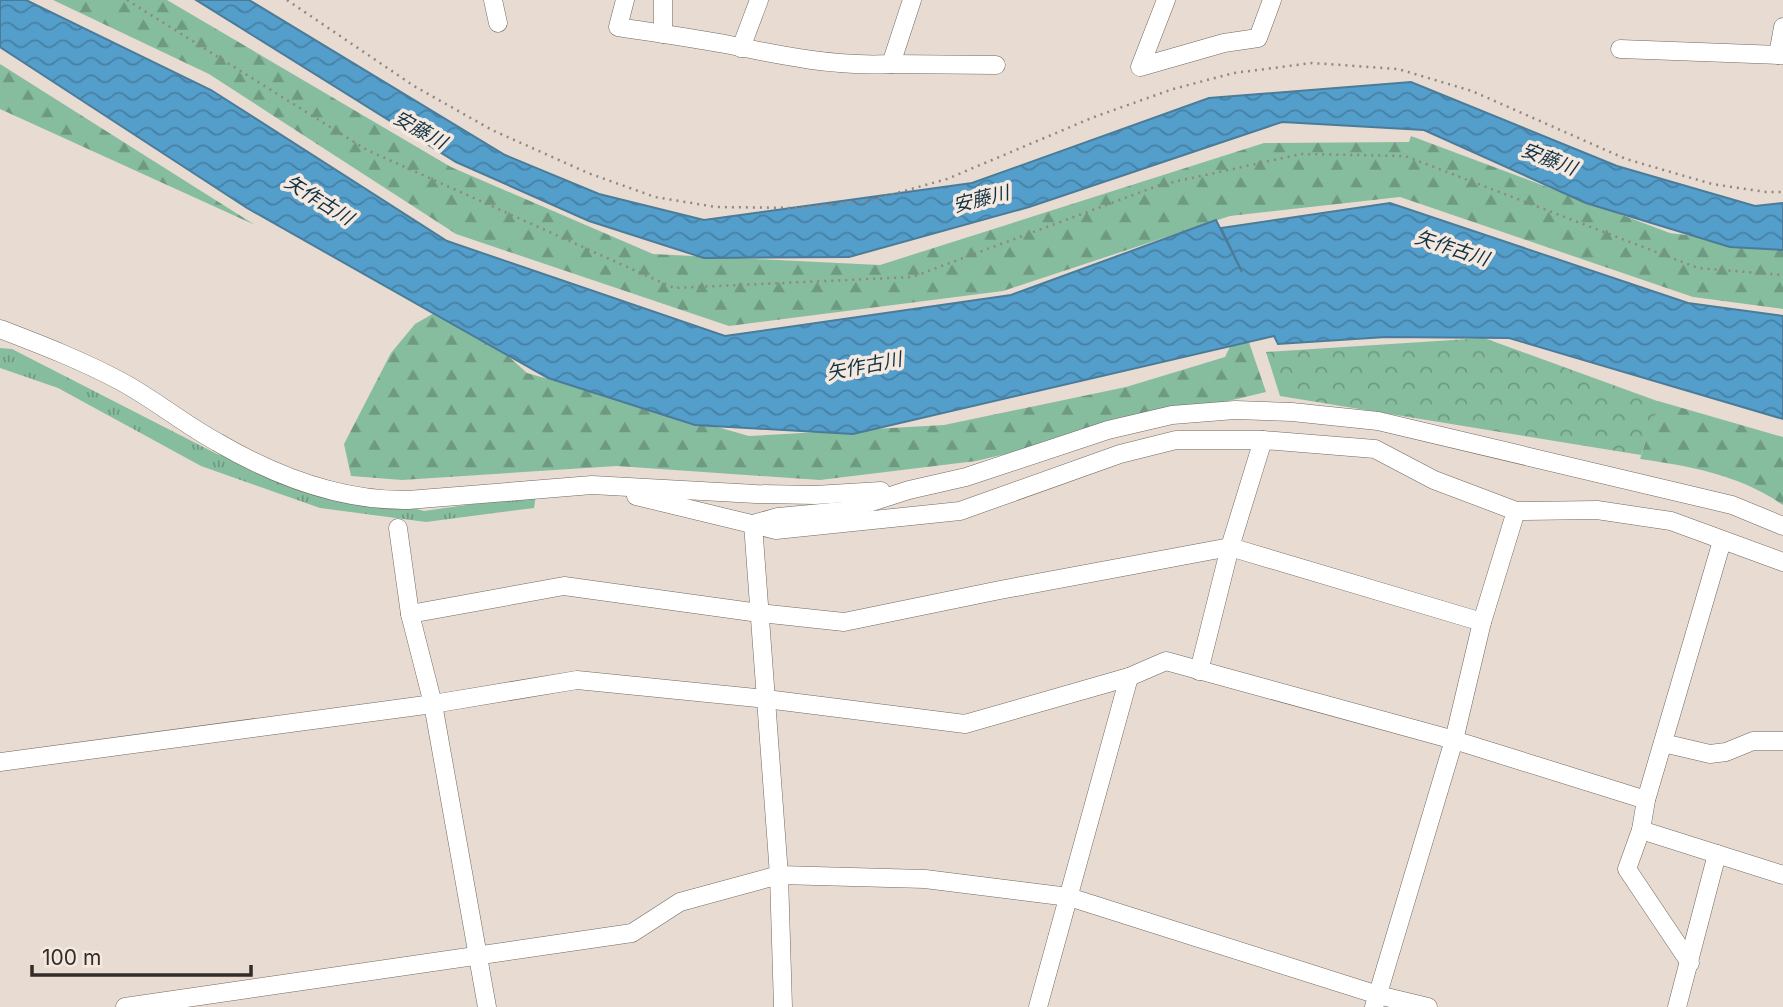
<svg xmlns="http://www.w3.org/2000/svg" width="1783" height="1007" font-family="Inter,'Noto Sans JP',sans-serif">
<defs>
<pattern id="grass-tufts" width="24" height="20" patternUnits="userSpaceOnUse" patternTransform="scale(1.75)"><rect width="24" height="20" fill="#87bd9f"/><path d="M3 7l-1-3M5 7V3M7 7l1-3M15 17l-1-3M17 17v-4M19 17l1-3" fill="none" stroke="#6f9a82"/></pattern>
<pattern id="forest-firs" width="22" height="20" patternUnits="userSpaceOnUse" patternTransform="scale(1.75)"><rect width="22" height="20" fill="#87bd9f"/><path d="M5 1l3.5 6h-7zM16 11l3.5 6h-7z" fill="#6f9a82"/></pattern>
<pattern id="park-crowns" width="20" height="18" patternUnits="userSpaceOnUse" patternTransform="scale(1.75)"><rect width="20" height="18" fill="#87bd9f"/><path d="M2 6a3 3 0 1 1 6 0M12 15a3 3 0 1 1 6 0" fill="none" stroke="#6f9a82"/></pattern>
<pattern id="water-waves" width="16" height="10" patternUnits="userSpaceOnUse" patternTransform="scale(1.75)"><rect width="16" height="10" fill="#549ecb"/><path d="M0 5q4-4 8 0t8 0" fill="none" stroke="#4681a5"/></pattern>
</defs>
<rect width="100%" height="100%" fill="#e8dcd2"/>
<polygon fill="url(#grass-tufts)" points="0,348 12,349 217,454 424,511 536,495 534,508 426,522 320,508 201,466 58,388 0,368"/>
<g fill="url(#forest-firs)">
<polygon points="53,0 167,0 451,167 653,254 880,265 1264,143 1409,142 1411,136 1670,233 1783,247 1783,309 1693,297 1400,197 1230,216 1003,291 729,326 456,234 209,74"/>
<polygon points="0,64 255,225 0,109"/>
<polygon points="450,304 527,373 749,436 944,425 1126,387 1225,357 1242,322 1266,392 976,461 820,480 617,466 402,480 351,476 344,444 391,353 415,324"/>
<path d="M 1658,401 L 1783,437 L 1783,505 C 1740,475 1690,466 1640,459 Z"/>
</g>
<polygon fill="url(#park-crowns)" points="1484,338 1660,402 1641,455 1280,396 1266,352"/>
<g fill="url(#water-waves)" stroke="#4a7c9a" stroke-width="2">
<polygon points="0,0 26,0 211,90 447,241 725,336 1011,295 1216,220 1242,272 1221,228 1390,203 1688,303 1783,316 1783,419 1509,338 1386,337 1278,344 1274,336 853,434 695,425 548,378 247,208 0,47"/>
<polygon points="196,0 249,0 505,155 599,194 704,220 972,183 1209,98 1411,82 1617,166 1755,206 1783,203 1783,250 1730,247 1586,203 1424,130 1282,122 1029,207 849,257 704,258 589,221 456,162"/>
</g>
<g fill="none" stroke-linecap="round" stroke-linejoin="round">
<defs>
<g id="minor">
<polyline points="493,0 498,23"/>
<path d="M 625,0 L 618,27 C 656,33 693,38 730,45 C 783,56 837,67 891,64 L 912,0"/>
<polyline points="1166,0 1140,67 1224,43 1258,38 1272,0"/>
<polyline points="663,34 663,0"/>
<polyline points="741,48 759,0"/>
<polyline points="1620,49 1783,55"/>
<polyline points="1778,55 1783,27"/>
<polyline points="891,64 996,65"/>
<path d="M 0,329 C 42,345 83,361 122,382 C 155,400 184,424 217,442 C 275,476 340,501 408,500 L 592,485 L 756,494 L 815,495 L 881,491"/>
<polyline points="636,496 776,530 960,511 1120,454 1176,440 1263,440"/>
<polyline points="753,524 778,517 843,511 909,490 966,477 1108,430 1172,415 1235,410 1292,412 1378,421 1732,505 1783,526"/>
<polyline points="753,524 779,875 783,1007"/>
<polyline points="398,528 410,614 433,704 487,1007"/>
<polyline points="410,614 564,586 759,613 844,622 1000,590 1230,547 1482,622"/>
<polyline points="1199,671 1230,547 1263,440 1375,449 1434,480 1516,511 1597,510 1671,521 1783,562"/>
<polyline points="1663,743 1710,754 1726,752 1753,741 1783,741"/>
<polyline points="0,762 433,704 577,680 766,699 965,724 1129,677 1166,661 1454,740 1646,800"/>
<polyline points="1641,830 1783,875"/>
<polyline points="1690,963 1627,869 1641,830 1646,800 1722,541"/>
<polyline points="125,1007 632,933 680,902 779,875 925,879 1069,897 1378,995 1428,1007"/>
<polyline points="1038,1007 1129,677"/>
<polyline points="1374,1007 1454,740 1482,622 1516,511"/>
<polyline points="1677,1007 1717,854"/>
</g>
</defs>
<use href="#minor" stroke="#72685e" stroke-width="19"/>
<g stroke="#8f8780" stroke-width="2.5" stroke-dasharray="2 5" stroke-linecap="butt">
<polyline points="127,0 367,150 674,288 912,277 1160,185 1301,154 1405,156 1698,268 1783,275"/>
<polyline points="287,0 414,86 492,130 588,173 655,197 716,207 800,208 868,201 947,179 1094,117 1173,89 1234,73 1312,63 1398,69 1472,91 1626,159 1712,184 1766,192 1783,192"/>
</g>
<use href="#minor" stroke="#fff" stroke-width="18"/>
</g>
<g text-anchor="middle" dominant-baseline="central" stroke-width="7" stroke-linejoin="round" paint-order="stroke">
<g font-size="19" font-style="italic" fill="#103144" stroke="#f5e9df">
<text transform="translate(420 130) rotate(29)">安藤川</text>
<text transform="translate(1549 159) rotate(21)">安藤川</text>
<text transform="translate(981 199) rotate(-14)">安藤川</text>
<text transform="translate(319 200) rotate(32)">矢作古川</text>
<text transform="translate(1452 248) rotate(18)">矢作古川</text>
<text transform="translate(864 366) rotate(-11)">矢作古川</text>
</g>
</g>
<path d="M32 965v10h219v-10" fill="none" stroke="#322d29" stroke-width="3.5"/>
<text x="42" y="965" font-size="21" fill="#322d29" stroke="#f5e9df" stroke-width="5" paint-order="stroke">100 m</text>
</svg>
